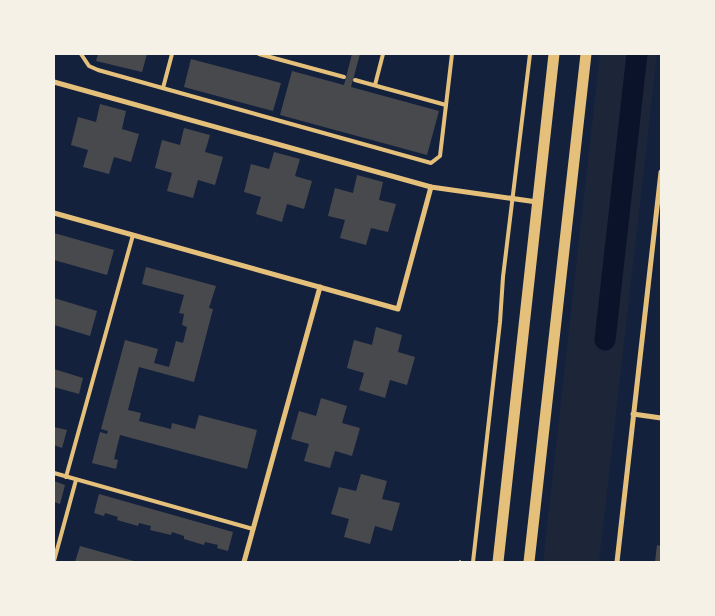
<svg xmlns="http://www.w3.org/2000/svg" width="715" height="616" font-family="'Exo 2',sans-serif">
<rect width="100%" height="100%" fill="#14213d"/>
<polygon fill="#1d2539" points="600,54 657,54 599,562 543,562"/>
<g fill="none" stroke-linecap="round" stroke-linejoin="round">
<polyline stroke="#0b132b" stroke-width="21" points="605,340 637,54"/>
</g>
<g fill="#48494c">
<polygon points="98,54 147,54 142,72 96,61"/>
<polygon points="352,54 360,54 351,87 439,111 427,155 280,115 292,71 344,85"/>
<polygon points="191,59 281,83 273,111 184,87"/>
<polygon points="100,104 126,111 122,129 139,134 131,162 114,157 109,174 83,167 88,150 71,145 78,117 96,122"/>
<polygon points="184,128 210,135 205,152 223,157 215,185 198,180 193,198 167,191 172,173 155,168 162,140 180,145"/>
<polygon points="274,152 300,159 295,176 312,181 304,209 287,204 282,222 256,214 261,197 244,192 251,164 269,169"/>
<polygon points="357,175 383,182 379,200 396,204 388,232 371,228 366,245 340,238 345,220 328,216 335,188 353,193"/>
<polygon points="54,233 114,250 107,275 54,260"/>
<polygon points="146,267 216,286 209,308 213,309 194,382 139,367 128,410 141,413 139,421 171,429 172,423 195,429 199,415 257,430 247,469 120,435 114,459 118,460 116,469 92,463 100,432 107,434 108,431 101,429 125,340 158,349 154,363 169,367 176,341 183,343 187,327 182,325 184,314 179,313 184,295 142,284"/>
<polygon points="54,298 97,311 90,336 54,325"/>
<polygon points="376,327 402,335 398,352 415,357 407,385 390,380 385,398 359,390 364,373 347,368 354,340 372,345"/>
<polygon points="54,369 83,378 79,394 54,387"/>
<polygon points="321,398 347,406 342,423 360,428 352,456 335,451 330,468 304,461 309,444 291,439 299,411 316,416"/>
<polygon points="54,427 67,430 62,448 54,445"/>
<polygon points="361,474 387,481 382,499 400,503 392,531 375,526 370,544 344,537 349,519 331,514 339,487 356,491"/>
<polygon points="54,481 65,485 60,504 54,502"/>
<polygon points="99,494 233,532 228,551 217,548 218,545 205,542 204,545 184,539 184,536 172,532 171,535 150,530 151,526 139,523 138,526 117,520 118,517 105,513 104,516 94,513"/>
<polygon points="657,545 661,546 661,562 655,562"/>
<polygon points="80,546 137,562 75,562"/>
</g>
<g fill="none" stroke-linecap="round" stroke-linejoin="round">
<polyline stroke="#e5c07b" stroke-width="2" points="460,562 460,561"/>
<g stroke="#e5c07b" stroke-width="4">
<polyline points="81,54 89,66 98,70 431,163 440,156 452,54"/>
<polyline points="259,54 344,77"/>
<polyline points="355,80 446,105"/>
<polyline points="375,85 383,54"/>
<polyline points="163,88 172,54"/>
<polyline points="54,473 253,529"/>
<polyline points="66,477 133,235"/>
<polyline points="54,561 76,480"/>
<polyline points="473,562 500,322 503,277 530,54"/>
</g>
<g stroke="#e5c07b" stroke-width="5">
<polyline points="54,82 431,187 537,202"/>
<polyline points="54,213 398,309 431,187"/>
<polyline points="633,414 661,418"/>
<polyline points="244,562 320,287"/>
<polyline points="617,562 661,172"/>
</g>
<g stroke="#e5c07b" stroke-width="11">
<polyline points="498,562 554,54"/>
<polyline points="529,562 586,54"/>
</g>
</g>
<rect width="715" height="616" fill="none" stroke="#f6f1e7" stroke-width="110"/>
</svg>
